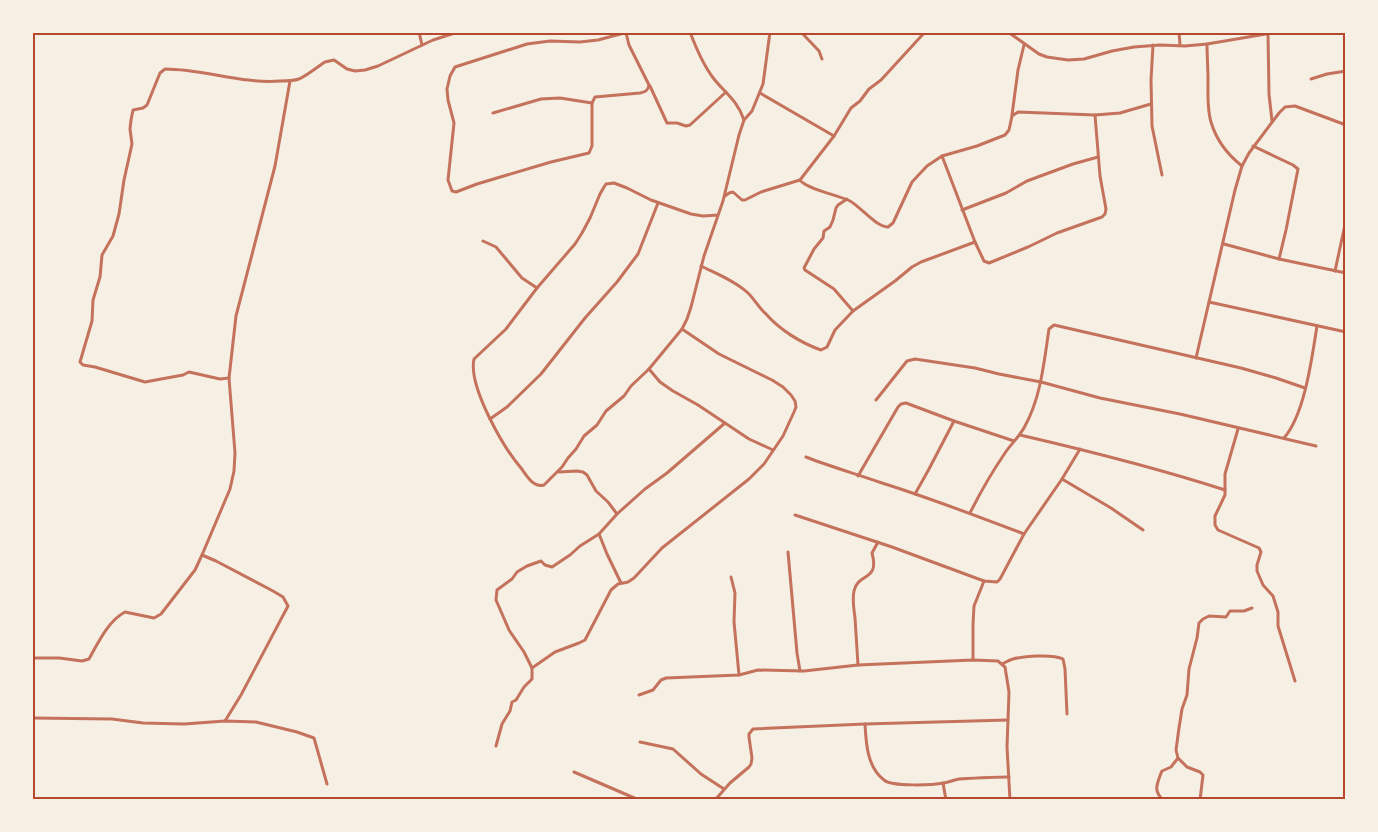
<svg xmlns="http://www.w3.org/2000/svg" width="1378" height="832" font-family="Bitter,serif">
<rect width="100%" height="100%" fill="#f6efe4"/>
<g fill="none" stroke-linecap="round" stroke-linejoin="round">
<g stroke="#c5725c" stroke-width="3">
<polyline points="419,32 422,45"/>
<path d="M 690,32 C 696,48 703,65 714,79 C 726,94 737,100 744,120"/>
<polyline points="801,32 819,51 822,59"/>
<path d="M 925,32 L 881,80 L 869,89 L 860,101 L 851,108 L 834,136 L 800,180 C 806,189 838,195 850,201 C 862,208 875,226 888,227 L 893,223 L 912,182 L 927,166 L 942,156 L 977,146 L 1005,135 L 1009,130 L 1012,116 L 1018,112 L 1095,115 L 1120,113 L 1151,104"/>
<polyline points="1008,32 1039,54 1047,57 1068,60 1084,59 1112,51 1134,47 1160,45 1185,46 1207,44 1278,32"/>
<polyline points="1179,32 1180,45"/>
<polyline points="1268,34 1269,94 1272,121"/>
<path d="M 1207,44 C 1207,56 1208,68 1208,79 C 1208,93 1207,109 1211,122 C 1216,139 1228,155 1242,166"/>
<polyline points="1153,45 1151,80 1152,126 1162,175"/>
<polyline points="1311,79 1327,74 1346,71"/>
<polyline points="650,86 667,123 677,123 686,126 690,125 726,92"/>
<polyline points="760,93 834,136"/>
<polyline points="592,103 592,146 589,153 551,162 477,184 456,192 452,191 448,180 454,123 448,100 447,89 450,76 455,67 527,44 550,41 580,42 598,40 628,32"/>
<path d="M 493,113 L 541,99 L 560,98 L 592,103 L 595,97 L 640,93 C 645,92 648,91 649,85 L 629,45 L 626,33"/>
<polyline points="1012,115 1018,70 1024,45"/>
<polyline points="1253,146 1293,165 1298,169 1286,230 1279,259"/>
<polyline points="942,156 975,242 984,261 989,263 1028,247 1057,233 1102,217 1105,214 1106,209 1100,176 1095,115"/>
<polyline points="725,196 729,193 733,192 742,200 745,200 761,192 800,180"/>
<polyline points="847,199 838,205 836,208 833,220 830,227 824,231 823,238 814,249 804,268 805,270 834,289 853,311"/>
<polyline points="962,210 1006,193 1027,181 1073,164 1098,157"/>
<path d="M 718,215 L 703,216 L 691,214 L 651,200 L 627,188 L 614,183 L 606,184 L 604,187 L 600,194 L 590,218 L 582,233 L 575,244 L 537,288 L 506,329 L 474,359 C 468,386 503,447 521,468 C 527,476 533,488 544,485 L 562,467 L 568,458 L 576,449 L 584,436 L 597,425 L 606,411 L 624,396 L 631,386 L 649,369 L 682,329 L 687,319 L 691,307 L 704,256 L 723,201 L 739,135 L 744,120 L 752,111 L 763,84 L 770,32"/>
<polyline points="483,241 496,247 522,278 537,288"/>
<polyline points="1224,244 1279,259 1346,273"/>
<path d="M 701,266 C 717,274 735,281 748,293 C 755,300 759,308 766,314 C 780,330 801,343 821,350 L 827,347 L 835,330 L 853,311 L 895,281 L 912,267 L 921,262 L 975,242"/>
<polyline points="1335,271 1346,220"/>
<polyline points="1209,302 1346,332"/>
<polyline points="1196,358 1235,190 1242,166 1249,153 1279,113 1285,107 1295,106 1346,125"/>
<polyline points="649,369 660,382 673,391 698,405 749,439 773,450"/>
<path d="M 229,378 L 220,379 L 189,372 L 183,375 L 145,382 L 95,367 L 83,365 L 80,362 L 92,321 L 93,300 L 100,277 L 102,255 L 113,236 L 119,214 L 124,180 L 132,144 L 130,129 L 131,120 L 133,110 L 143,108 L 147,105 L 160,73 L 165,69 C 204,69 241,84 280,81 C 286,81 293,81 299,79 C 308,75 317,67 325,62 L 334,60 L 347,69 L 355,71 L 365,70 L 378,66 L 433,40 L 458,32"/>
<polyline points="876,400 907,361 915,359 975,368 999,374 1041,382 1100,398 1180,414 1316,446"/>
<polyline points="490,419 507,407 541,374 585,318 617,282 638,254 658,203"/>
<polyline points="1238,429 1225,474 1225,495 1215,516 1215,525 1218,530 1259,548 1261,552 1257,565 1257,571 1263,585 1273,596 1278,612 1278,626 1295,681"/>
<path d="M 1020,435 C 1089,451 1157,468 1225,490"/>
<path d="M 1284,438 C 1305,414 1312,357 1317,326"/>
<path d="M 806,457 C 831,467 857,474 882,483 C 930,498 977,516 1024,534"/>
<polyline points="559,472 577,471 583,472 587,475 596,491 608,502 617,514"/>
<polyline points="858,476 898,407 901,404 906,403 954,421 1014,441"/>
<polyline points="1062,479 1111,508 1143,530"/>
<polyline points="915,494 929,469 954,421"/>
<path d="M 970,513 C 980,493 992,472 1005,453 C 1011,444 1020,436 1025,426 C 1041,397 1044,362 1049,329 L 1054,325 L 1241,368 L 1276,378 L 1305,388"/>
<polyline points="795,515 892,547 984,581 997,582 1000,579 1024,534 1062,479 1080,449"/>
<polyline points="599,534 607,554 621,583"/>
<polyline points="788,552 797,653 800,671"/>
<polyline points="202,555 216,561 273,591 283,597 288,606 241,695 225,721"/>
<polyline points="731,577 735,593 734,622 739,675"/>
<path d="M 32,658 L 59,658 L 82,661 L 89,659 C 98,643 108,621 125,612 L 154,618 L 161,614 L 195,570 L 202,555 L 230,489 L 234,471 L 235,453 L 229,378 L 236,316 L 275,166 L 290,81"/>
<polyline points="973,660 973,624 974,606 984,581"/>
<path d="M 1002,664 C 1006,662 1009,660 1013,659 C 1024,656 1053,654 1063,659 L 1065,669 L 1067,714"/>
<path d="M 858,665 C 857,650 856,634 855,618 C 854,609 852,600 854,591 C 858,572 880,582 872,553 L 878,542"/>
<polyline points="532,668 524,652 509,630 496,600 497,590 512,579 517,572 527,566 541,561 545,565 552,567 570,555 580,546 599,534 617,514 645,489 667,473 725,423"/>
<polyline points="639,695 653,690 661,680 666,678 739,675 758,670 804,671 858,665 973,660 998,661 1005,667 1009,692 1007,747 1010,800"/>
<polyline points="32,718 112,719 143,723 184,724 225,721 256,722 297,732 314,738 327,784"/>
<path d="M 865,724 C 866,743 867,767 884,780 C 892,787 933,785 944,783 C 949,782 954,780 959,779 C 976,778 993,777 1009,777"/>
<polyline points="640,742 673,749 701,774 724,789"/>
<polyline points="496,746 502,724 510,711 512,702 516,700 524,687 532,679 532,668 555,652 579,643 585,640 611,590 618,584 628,582 634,578 662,548 749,479 764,464 783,436 794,412 796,407 795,401 791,395 783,387 772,380 719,354 682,329"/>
<polyline points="574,772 639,800"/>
<polyline points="943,783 946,800"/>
<polyline points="715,800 730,783 749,767 751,764 752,758 749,737 749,734 753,729 865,724 1008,720"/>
<path d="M 1163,800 C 1153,790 1157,785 1161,773 L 1162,771 L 1171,767 L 1178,758"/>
<polyline points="1200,800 1203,775 1200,772 1187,767 1178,758 1176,750 1179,728 1182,709 1187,695 1189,669 1197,638 1199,623 1203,619 1209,616 1226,617 1230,611 1244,611 1252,608"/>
</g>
</g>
<rect width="1378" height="832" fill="none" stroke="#f6efe4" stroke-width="68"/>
<rect x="34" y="34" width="1310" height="764" fill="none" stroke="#b5482f" stroke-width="2"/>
</svg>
